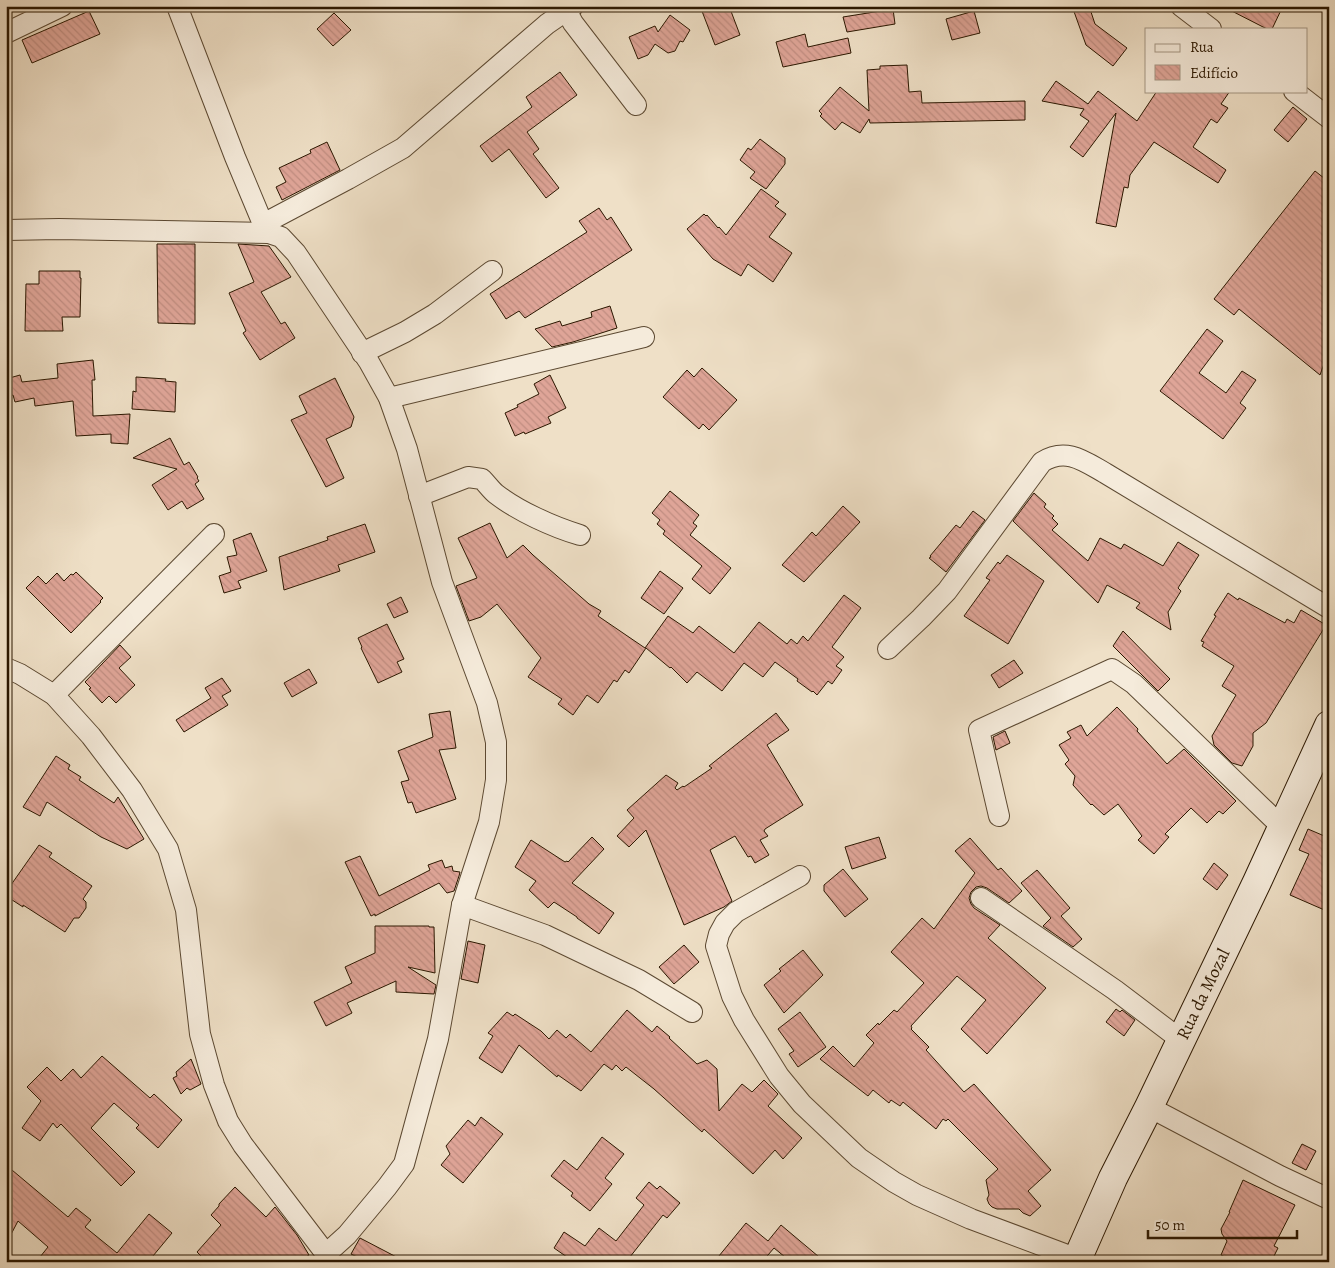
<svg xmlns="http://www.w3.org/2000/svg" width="1335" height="1268" font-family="Alegreya,serif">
<defs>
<pattern id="building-back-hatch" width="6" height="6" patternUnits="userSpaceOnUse" patternTransform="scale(1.25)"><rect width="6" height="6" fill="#dfa598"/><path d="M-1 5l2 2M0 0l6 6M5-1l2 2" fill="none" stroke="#c08d81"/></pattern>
</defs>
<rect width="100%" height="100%" fill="#efe0c7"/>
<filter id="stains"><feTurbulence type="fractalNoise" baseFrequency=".004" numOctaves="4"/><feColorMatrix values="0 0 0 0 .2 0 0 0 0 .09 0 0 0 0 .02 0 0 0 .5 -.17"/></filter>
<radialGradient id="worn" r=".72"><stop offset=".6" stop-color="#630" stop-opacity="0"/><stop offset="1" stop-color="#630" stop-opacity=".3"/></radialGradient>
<g fill="url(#building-back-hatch)" stroke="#2b1700">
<polygon points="700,6 729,6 740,35 715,45"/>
<polygon points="1072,6 1089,6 1095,24 1127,48 1113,66 1086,45"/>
<polygon points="1222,6 1283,6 1272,29 1267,29"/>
<polygon points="893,9 895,24 847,32 843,17"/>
<polygon points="89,11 100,34 32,63 22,40"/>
<polygon points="974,11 980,33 952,40 946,19"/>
<polygon points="334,13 351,30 333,46 317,29"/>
<polygon points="670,15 690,30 683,42 680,41 675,51 668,53 655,44 648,55 638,59 629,37 655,26 658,32"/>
<polygon points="805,34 808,47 848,38 851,53 783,67 776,42"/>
<polygon points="907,65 909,92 921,91 922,103 1025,101 1025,120 870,123 869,119 860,133 842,122 835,130 820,116 822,114 819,111 840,87 869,111 867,70 880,69 880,66"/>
<polygon points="560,72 577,95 527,132 539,149 533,154 559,188 546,198 509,149 492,162 480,146 532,107 526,97"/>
<polygon points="1056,81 1088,104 1098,91 1137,121 1157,91 1230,91 1221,104 1228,108 1217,123 1211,119 1193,147 1226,170 1218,183 1154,142 1130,175 1128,188 1124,187 1116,227 1096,223 1116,113 1083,157 1070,147 1089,121 1080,115 1084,109 1042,101"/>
<polygon points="1293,107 1307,119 1288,142 1274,130"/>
<polygon points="760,139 785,158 785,164 766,189 750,178 755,172 740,160 748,148 751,150"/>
<polygon points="327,142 340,170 282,200 276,187 286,182 279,168 311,153 310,150"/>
<polygon points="1315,171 1329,182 1329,350 1320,375 1239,309 1234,315 1214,299"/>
<polygon points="761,189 779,202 775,206 786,214 769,237 792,253 773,282 748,264 741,276 713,259 687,229 704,214 706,216 707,215 718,228 719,227 726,235"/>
<polygon points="599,208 607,220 611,217 632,250 525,318 519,311 506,319 490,294 587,232 579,221"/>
<polygon points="157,244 195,244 195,324 158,323"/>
<polygon points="238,244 269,246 291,277 261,292 281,324 285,322 295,338 260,360 243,333 246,331 229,293 254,282"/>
<polygon points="39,271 80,271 80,278 81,278 80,317 62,317 63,331 25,331 26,284 39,284"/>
<polygon points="610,306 617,328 573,342 552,347 535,329 560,321 562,326 592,317 591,312"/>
<polygon points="1207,329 1223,341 1199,373 1226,393 1242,371 1256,380 1240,403 1246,408 1223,439 1160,391"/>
<polygon points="93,360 95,380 92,380 93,416 130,414 128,444 111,443 111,434 76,436 73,401 35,406 34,398 15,402 13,395 6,397 6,379 20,375 22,382 58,378 57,364"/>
<polygon points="702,368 737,400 709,430 703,424 699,429 663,397 687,370 694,377"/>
<polygon points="550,375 566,408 548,417 551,423 525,434 524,432 515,436 505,413 518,407 517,405 539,394 534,384"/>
<polygon points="136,377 166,379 165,381 176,382 175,412 132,409 133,391 136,392"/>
<polygon points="335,378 354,417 351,427 326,439 344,478 326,487 291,420 307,413 299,396"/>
<polygon points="170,438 184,465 189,462 198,477 197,478 199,481 195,484 204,499 187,509 182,501 168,510 152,485 177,469 133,458"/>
<polygon points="670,491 699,515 693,523 697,526 690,535 731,568 710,594 692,579 702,566 663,534 665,531 657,524 660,520 652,513"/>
<polygon points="1034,493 1046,504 1044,507 1054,516 1052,518 1058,524 1052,530 1088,561 1100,538 1121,549 1124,544 1163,566 1178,542 1199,555 1178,588 1181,591 1168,612 1171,630 1136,608 1140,603 1107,585 1098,603 1013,521"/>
<polygon points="843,506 860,522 804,582 782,565 812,532 816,536"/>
<polygon points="973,511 985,520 946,572 929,558 931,557 930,556 956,525 960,528"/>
<polygon points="490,523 507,558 523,545 533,555 589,604 601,611 598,616 645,648 668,616 693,633 699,626 734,653 759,622 787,644 791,639 797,644 803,636 808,641 844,595 861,608 832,647 844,657 836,666 842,670 832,684 828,681 817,695 813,691 812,692 797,681 798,679 775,662 763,677 744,663 722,691 697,672 687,683 671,667 670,668 646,648 629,673 625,670 617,682 614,680 598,703 587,695 573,715 558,704 562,699 528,677 541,658 497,604 481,617 469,621 456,586 477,578 458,538"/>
<polygon points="365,524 375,552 338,565 340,571 284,590 279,557 328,540 327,537"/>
<polygon points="251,533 267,571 238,581 241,588 224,593 219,576 231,572 227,557 237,555 233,540"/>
<polygon points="1007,555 1044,581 1008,644 964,616 990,580 986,578 998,562 1000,564"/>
<polygon points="660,571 683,588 664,614 641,598"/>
<polygon points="76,572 103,598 100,601 101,602 71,633 26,588 38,576 46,584 57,573 64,581 71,574 73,575"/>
<polygon points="1228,593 1238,600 1239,598 1285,623 1287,619 1294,623 1301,610 1326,625 1266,723 1253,733 1253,746 1242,766 1232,763 1214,745 1212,736 1236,695 1222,686 1234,666 1202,646 1204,642 1201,641 1216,616 1214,615"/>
<polygon points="401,597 408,612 394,618 387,604"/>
<polygon points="387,624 404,659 397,662 402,672 378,683 361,648 362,647 358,638"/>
<polygon points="1123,631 1170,679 1158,691 1113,646"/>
<polygon points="120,645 131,657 119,668 135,685 116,703 109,696 102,703 89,689 91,688 85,682"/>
<polygon points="1014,660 1023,673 999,688 991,675"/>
<polygon points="309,669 317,683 292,697 284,683"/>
<polygon points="222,678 231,691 222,696 228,705 184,732 176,720 211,698 205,688"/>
<polygon points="1117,707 1138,729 1137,731 1167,764 1184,749 1236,801 1223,814 1219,811 1207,823 1191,808 1165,834 1169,837 1154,854 1138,840 1142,836 1118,804 1104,815 1092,804 1091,805 1073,785 1075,776 1065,764 1069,760 1059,745 1071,738 1067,732 1081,725 1087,736"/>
<polygon points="450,711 456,748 439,750 456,799 416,813 412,802 408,803 401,782 409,780 398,751 433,737 429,714"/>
<polygon points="776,713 789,730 767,745 803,805 765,829 764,831 768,836 760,840 769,855 755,863 751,856 748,857 735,836 710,850 732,901 724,907 684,925 646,830 629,847 617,836 634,818 627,810 666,775 678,783 675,788 677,790 683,786 684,787 712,768 709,766"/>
<polygon points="1005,731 1010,743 996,750 993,737"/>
<polygon points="56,756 70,765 68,769 81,777 79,780 114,803 118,797 144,839 127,849 101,837 47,802 40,816 23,807"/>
<polygon points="1308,829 1329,838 1329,912 1290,895 1309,854 1299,850"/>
<polygon points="592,837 604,849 572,883 614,913 599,934 577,918 577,917 554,902 548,908 529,890 536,881 515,867 531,840 565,862 567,861 568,862"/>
<polygon points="879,837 886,858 852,869 845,847"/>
<polygon points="970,838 998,870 1001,868 1022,891 1009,903 987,888 981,886 976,887 971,892 969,898 971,904 974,908 1000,925 988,938 1046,988 987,1054 961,1029 986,1000 957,976 911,1026 912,1028 911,1029 929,1047 926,1050 964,1092 974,1084 1051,1170 1028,1191 1041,1206 1030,1216 1023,1213 1019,1209 997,1209 992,1207 989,1204 987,1199 989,1195 986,1180 998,1169 948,1119 946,1121 943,1119 936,1129 903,1102 900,1106 891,1100 889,1103 873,1090 868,1096 820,1059 833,1046 854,1067 874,1043 866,1035 878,1023 879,1025 894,1010 897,1012 924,983 891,952 922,918 934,929 975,873 955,851"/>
<polygon points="39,845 52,853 49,857 92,886 83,899 86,902 86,908 79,918 74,918 65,932 23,905 23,907 6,896 6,892"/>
<polygon points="360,856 379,896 430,870 428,865 442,860 445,868 452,866 453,871 460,872 459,876 454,891 447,893 439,883 375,916 375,914 371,916 345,862"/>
<polygon points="1214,863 1228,875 1217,890 1203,879"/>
<polygon points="843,869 868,899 845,917 824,891 824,885"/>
<polygon points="1037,870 1070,908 1061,916 1082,939 1073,947 1043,926 1051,918 1021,883"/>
<polygon points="375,926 429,926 429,927 434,927 435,973 408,967 436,985 434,994 396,992 396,981 347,1003 352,1013 326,1026 314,1002 352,983 345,967 375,953"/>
<polygon points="468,941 485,945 478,983 461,979"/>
<polygon points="684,945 699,962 674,984 659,967"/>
<polygon points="803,950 823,975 784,1013 764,985 781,971 779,969"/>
<polygon points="1116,1009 1120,1012 1122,1010 1135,1020 1124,1036 1106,1022"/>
<polygon points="627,1010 652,1032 657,1026 670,1037 669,1038 697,1064 707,1060 717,1069 719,1111 742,1084 752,1092 764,1080 778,1094 768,1106 802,1138 783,1159 775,1150 753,1174 704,1129 702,1132 654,1089 626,1067 622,1071 616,1065 612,1070 604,1064 581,1091 558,1075 557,1077 519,1045 502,1073 479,1058 493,1036 488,1033 507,1012 513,1016 515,1014 541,1031 549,1039 557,1030 566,1038 570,1034 591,1052"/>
<polygon points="800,1012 826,1047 798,1067 789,1054 794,1051 778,1029"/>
<polygon points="102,1056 150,1098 154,1094 182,1120 158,1148 136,1128 139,1125 114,1103 91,1128 135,1172 121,1186 61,1124 57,1128 53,1123 40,1141 22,1128 41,1101 27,1087 47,1067 61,1081 73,1069 81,1078"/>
<polygon points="191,1059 201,1084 190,1090 187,1088 181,1094 173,1078 177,1076 176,1072"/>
<polygon points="481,1117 503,1134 463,1183 441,1165 450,1154 446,1146 468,1120 475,1126"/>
<polygon points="602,1137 624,1154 605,1178 612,1184 590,1211 571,1196 573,1193 551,1176 564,1160 577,1170"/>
<polygon points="1302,1144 1316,1151 1306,1170 1292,1163"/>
<polygon points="6,1165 68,1217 76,1208 91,1220 85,1227 117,1253 149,1214 172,1233 148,1262 36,1262 48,1247 18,1221 6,1244"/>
<polygon points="1243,1180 1295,1205 1274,1246 1278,1248 1271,1262 1235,1262 1221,1255 1227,1241 1222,1234 1221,1229 1230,1212 1229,1212"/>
<polygon points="649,1182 657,1189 660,1186 680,1203 667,1218 663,1215 626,1262 574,1262 554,1248 564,1232 585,1246 599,1228 616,1241 644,1205 636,1198"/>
<polygon points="235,1187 266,1217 275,1207 297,1235 309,1255 298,1262 207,1262 197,1252 221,1225 211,1215 219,1206 219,1204"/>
<polygon points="746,1223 768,1241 781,1225 825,1262 791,1262 774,1248 762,1262 714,1262"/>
<polygon points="360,1238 406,1262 367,1262 351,1254"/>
</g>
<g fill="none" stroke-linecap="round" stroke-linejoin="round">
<defs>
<g id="minor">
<polyline points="177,6 235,157 263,224 269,233 281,237 296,253 369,362 389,398 407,449 442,582 487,703 496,742 496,780 489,822 462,905 438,1039 404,1164 387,1187 347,1235 326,1254 326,1262"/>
<polyline points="1181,6 1211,29"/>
<polyline points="566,10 573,23 636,105"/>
<polyline points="6,33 62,6"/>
<polyline points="1294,91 1329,118"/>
<polyline points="263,224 348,179 403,148 547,24 573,6"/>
<polyline points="6,230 59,229 269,233"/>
<polyline points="362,353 405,332 435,314 492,271"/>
<polyline points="389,398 644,337"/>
<path d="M 419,496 L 468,477 L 482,479 C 487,484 491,490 496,494 C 518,511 553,527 580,535"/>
<path d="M 888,649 L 921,618 L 947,591 L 1042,462 C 1066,447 1084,461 1105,473 L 1329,608"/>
<polyline points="6,668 20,674 54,695 91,736 132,790 168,849 186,910 200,1034 214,1085 228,1121 243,1145 326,1254"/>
<polyline points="54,695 214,534"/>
<polyline points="999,816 979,730 1112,669 1134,684 1282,827"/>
<polyline points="800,876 736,912 725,923 719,934 716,946 732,996 744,1020 779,1076 802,1104 859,1158 894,1182 917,1195 971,1219 1078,1259"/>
<polyline points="981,898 1115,990 1181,1040"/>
<polyline points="462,905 545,935 639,980 692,1012"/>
<polyline points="1149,1107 1280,1176 1329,1199"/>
</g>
<polyline id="secondary" points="1076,1262 1113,1178 1149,1107 1257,882 1329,725"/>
</defs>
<use href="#minor" stroke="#5c4932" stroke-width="22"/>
<use href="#secondary" stroke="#2b1700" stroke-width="30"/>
<use href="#minor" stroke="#f5ebdb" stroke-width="20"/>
<use href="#secondary" stroke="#f5ebdb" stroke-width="28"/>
</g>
<g text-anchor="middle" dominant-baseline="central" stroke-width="5" stroke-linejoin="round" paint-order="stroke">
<g font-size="18" fill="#2b1700" stroke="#f5ebdb">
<text transform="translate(1203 994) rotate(-64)">Rua da Mozal</text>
</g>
</g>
<rect width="1335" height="1268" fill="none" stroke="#efe0c7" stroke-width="25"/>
<rect x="8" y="8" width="1320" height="1253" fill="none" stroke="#2b1700" stroke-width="2.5"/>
<rect x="12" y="12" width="1310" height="1243" fill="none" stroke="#2b1700"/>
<rect x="1145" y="28" width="162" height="65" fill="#f5ebdb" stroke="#a49683"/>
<rect x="1155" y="44" width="25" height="8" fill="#f5ebdb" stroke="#a49683"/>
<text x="1190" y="52" font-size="15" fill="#2b1700">Rua</text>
<rect x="1155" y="65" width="25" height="15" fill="url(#building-back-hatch)" stroke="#a49683"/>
<text x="1190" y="78" font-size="15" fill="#2b1700">Edifício</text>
<path d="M1148 1230v8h149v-8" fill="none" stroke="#2b1700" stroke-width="2.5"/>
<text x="1155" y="1230" font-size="15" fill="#2b1700" stroke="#f5ebdb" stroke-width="4" paint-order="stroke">50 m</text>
<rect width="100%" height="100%" filter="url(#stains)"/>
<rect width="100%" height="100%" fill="url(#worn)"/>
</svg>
